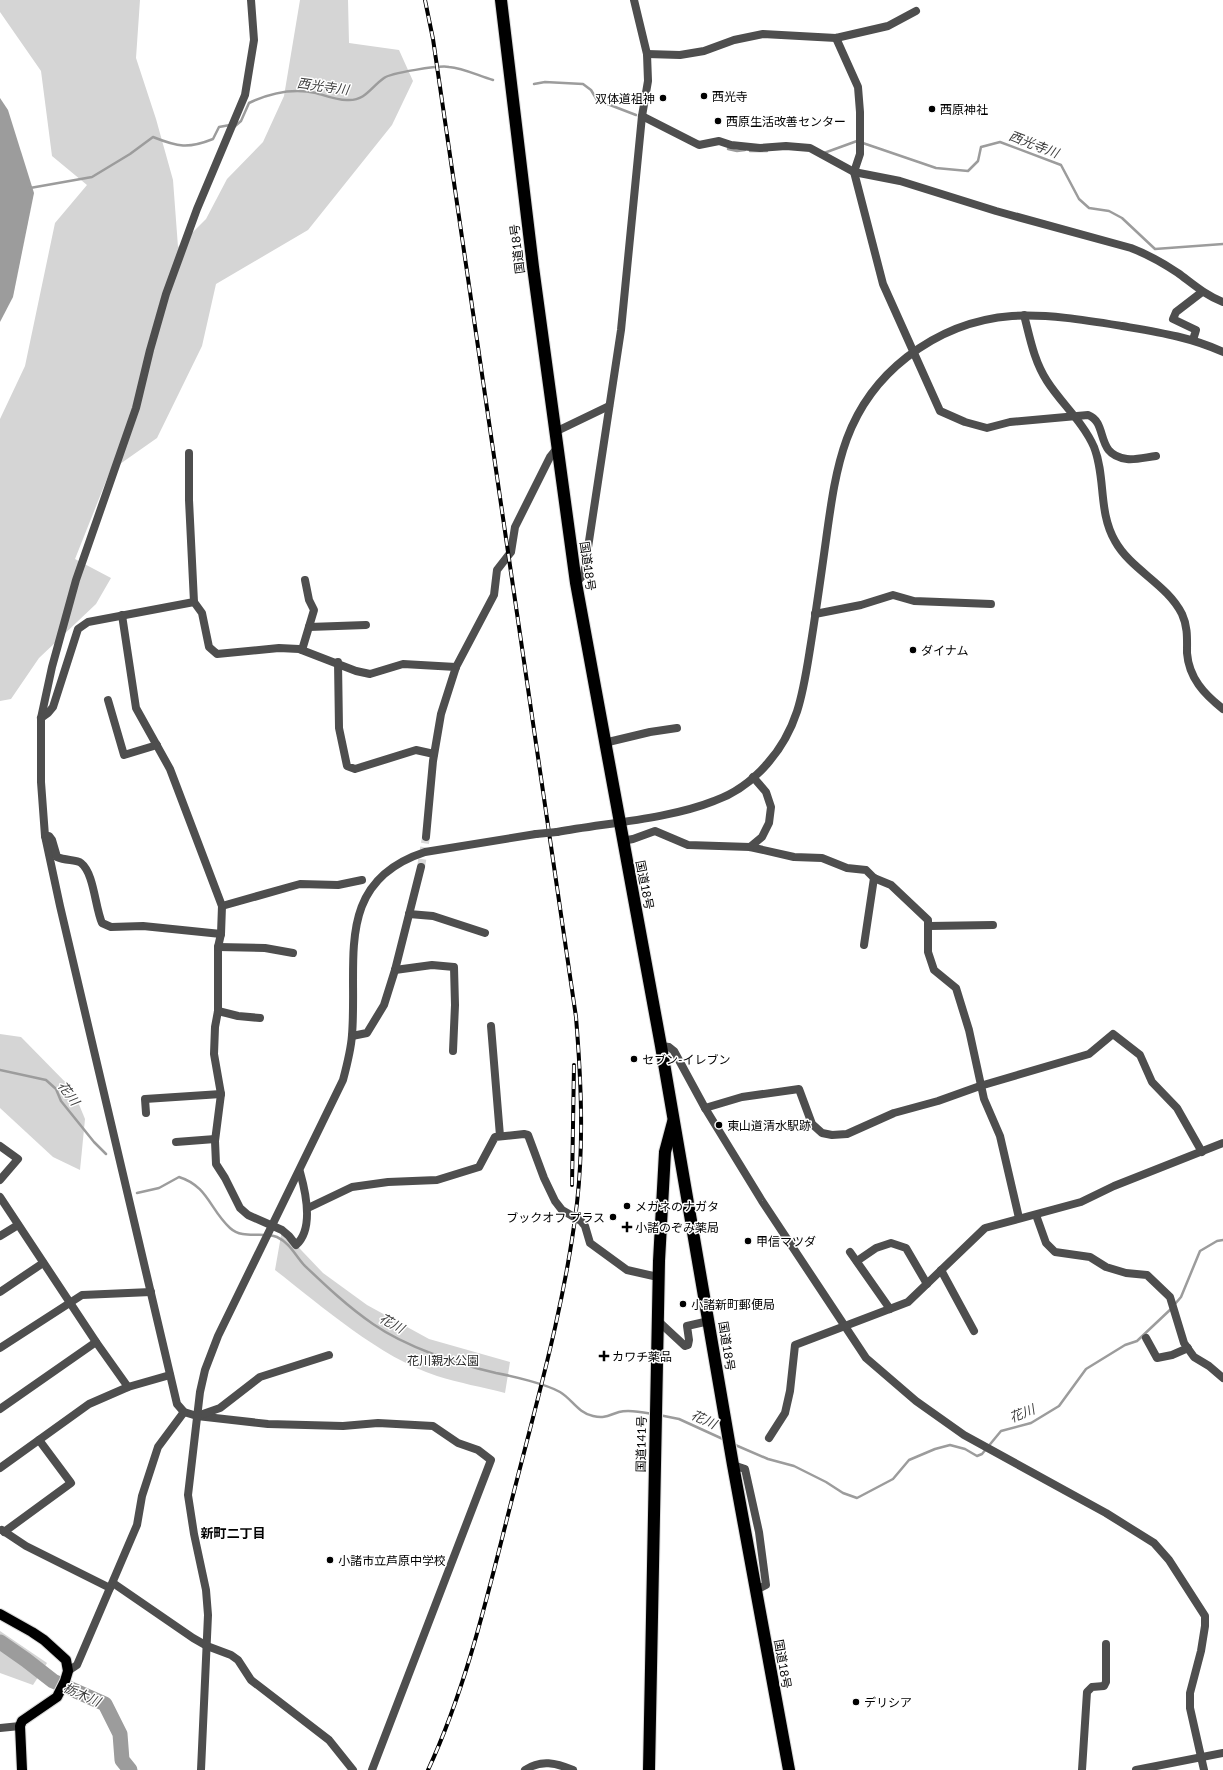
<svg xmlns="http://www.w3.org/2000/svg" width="1223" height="1770" font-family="Lato,'Noto Sans JP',sans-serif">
<rect width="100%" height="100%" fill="#fff"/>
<g fill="#d5d5d5">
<polygon points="0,0 140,0 136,58 156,119 173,180 178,247 206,219 227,179 263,142 284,96 300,0 348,0 349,43 399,50 413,81 392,125 308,230 216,284 202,346 157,438 110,471 75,559 111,578 96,604 39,658 11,699 0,701 0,419 25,366 55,223 87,185 52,156 41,71 0,12"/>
<polygon points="0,1034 21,1037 73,1090 85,1119 80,1170 53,1157 0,1108"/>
<path d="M 282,1230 L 323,1273 L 367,1305 L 429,1339 L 510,1362 L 505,1393 C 482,1387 459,1383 437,1376 C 379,1357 323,1307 275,1270 Z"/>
<polygon points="0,1631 47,1663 33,1685 0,1673"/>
</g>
<polygon fill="#9c9c9c" points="0,98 8,110 34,193 13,297 0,322"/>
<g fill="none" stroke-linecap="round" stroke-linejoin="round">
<g stroke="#9c9c9c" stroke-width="2.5">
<polyline points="534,84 545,82 583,84 591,90 597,100 636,115"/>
<path d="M 234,127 L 241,121 L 249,103 C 270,93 293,88 316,93 C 326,96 339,101 349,100 C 366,100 371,87 384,78 C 390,73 440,65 449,67 C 463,68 479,76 493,80"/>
<polyline points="728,149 737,151 745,150"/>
<polyline points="750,151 767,151"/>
<polyline points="824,153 857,141 936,168 968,171 978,161 981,147 1000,142 1061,165 1079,199 1089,208 1109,211 1122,218 1155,249 1223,244"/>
<path d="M 30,188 L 92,177 L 130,154 L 153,137 C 178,147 188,149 213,139 L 219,127 L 230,125"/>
<polyline points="0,1070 46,1080 56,1089 61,1101 94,1142 106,1154"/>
<path d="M 137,1193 L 159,1188 L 179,1177 C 208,1186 210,1210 230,1228 C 243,1240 262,1231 277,1237 C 290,1243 295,1255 304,1265 C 325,1285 348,1307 373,1324 C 406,1347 457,1364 496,1373 C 512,1376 546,1384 560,1392 C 572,1399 578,1413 593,1416 C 605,1419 609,1415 619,1412 C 629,1409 642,1412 652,1414"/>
<polyline points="1175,1304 1181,1297 1200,1251 1217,1241 1223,1240"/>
<polyline points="659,1415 679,1419 725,1440"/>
<polyline points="733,1444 768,1459 794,1466 826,1482 843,1493 857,1498 893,1479 909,1460 935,1449 950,1445 965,1449 977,1456 982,1454 1001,1431 1031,1423 1059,1406 1086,1369 1125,1345 1137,1341 1172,1308"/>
</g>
<polyline stroke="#9c9c9c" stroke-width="15" points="0,1642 26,1660 53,1681 105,1704 120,1734 122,1760 130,1770"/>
<polyline stroke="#d9d9d9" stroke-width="8" stroke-dasharray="8 4" stroke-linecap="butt" points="421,867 426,837"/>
<defs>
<polyline id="major" points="0,1614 32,1632 44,1640 66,1660 68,1671 65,1681 57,1697 22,1721 20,1726 22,1770"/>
<g id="highway">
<polyline points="501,0 533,267 576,583 661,1046 733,1465 789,1770"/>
<polyline points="649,1770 659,1261 665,1152 673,1122"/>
</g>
</defs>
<use href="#major" stroke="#dbdbdb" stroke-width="12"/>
<use href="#highway" stroke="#dbdbdb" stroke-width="14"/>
<g stroke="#4e4e4e" stroke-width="8">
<polyline points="251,0 254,40 245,95 197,209 166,294 150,350 136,408 76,580 52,667 41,718 41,782 45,836 60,906 177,1404 184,1412 197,1416 268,1424 343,1426 378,1423 433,1426 458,1443 478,1450 491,1460 372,1770"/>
<path d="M 836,38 L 858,87 L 860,112 L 860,154 L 854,172 L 883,284 L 940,411 L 965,422 L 987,428 L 1010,422 L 1088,415 C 1109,423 1094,455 1127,459 C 1136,460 1147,457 1156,456"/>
<polyline points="647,54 680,55 704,51 734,40 763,34 836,38 888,26 916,11"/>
<path d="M 642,116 L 699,145 L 719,141 L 731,145 L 760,148 L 786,146 L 810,148 L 854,172 L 900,181 L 996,211 L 1131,248 C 1147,254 1163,263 1178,273 C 1193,284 1205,295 1223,302"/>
<path d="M 1024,315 C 1030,338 1034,361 1047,381 C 1061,403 1083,422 1094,447 C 1106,477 1098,512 1115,541 C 1131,570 1167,584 1182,614 C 1188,627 1187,639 1187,653 C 1189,678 1204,694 1223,709"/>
<polyline points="1193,340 1196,330 1173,319 1176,312 1202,292"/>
<polyline points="555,432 609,406"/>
<polyline points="576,583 584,574 621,330 642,116 648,81 647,54 634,0"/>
<polyline points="194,602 202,613 209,647 217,654 279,648 299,649 356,671 370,674 403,664 456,667"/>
<polyline points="815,614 861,605 893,595 914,601 991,604"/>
<path d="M 122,615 L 136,708 L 170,769 L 222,906 L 221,934 L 218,947 L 218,1011 L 215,1027 L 214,1054 L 221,1094 L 215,1141 L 216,1164 L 225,1178 L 240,1208 L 248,1215 L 282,1230 L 289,1236 L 296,1245 C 314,1229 306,1193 300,1172"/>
<polyline points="309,627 366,625"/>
<polyline points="302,650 314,610 309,600 305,580"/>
<polyline points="338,662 339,728 347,766 355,769 416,750 434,754"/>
<polyline points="108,700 124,755 157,745"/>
<polyline points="41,718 48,713 53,707 78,629 88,622 194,602 189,500 189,453"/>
<polyline points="604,743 650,732 677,728"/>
<path d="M 557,832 C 606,823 669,819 714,801 C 734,794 753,780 767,764 C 798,729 803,693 810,649 C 816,612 821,576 826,540 C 836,467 844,406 907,357 C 938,333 972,319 1012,316 C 1049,314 1085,320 1122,326 C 1157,332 1191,337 1223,352"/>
<path d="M 45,836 L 49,836 L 52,840 L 57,857 C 66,861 76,859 81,863 C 94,873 95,907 102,923 L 111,927 L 143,926 L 221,934"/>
<polyline points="426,837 433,761 441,714 456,667 494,595 497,570 511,552 515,527 550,457 558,447"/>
<polyline points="622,841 633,839 655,831 688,845 750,847 794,857 822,858 847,868 866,870 874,878 891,885 928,920 928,952 934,970 956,988 969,1030 984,1099 1000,1136 1019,1218"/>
<polyline points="750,847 762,837 769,823 771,807 766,792 753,777"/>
<polyline points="222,906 300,884 338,885 362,880"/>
<polyline points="409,914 433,916 485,933"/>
<polyline points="929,926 993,925"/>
<polyline points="864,945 874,878"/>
<polyline points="218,947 265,948 293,953"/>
<polyline points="395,970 432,965 454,967 455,1005 453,1051"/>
<polyline points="218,1011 238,1016 260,1018"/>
<polyline points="491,1026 500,1136"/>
<polyline points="352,1036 367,1033 384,1005 395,970 421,867"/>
<polyline points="661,1046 669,1047 674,1051 705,1108 762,1201 866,1358 916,1401 964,1435 1106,1513 1154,1543 1169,1560 1205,1616 1205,1626 1201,1651 1190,1693 1190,1708 1204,1770"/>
<polyline points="705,1108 742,1097 799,1089 812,1124 822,1133 832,1135 847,1134 894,1113 938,1101 980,1086 1089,1054 1113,1034 1140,1055 1152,1082 1177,1108 1202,1152"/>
<polyline points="146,1113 145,1099 221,1094"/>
<polyline points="176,1142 215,1139"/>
<polyline points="0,1146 18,1159 0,1180"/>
<polyline points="0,1197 96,1342 128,1387"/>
<polyline points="308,1208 352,1187 388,1182 437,1180 479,1167 495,1137 524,1134 528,1135 544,1178 555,1201 562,1210 581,1221 585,1226 590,1243 627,1270 658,1277"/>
<polyline points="1036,1215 1046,1243 1055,1252 1090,1257 1106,1267 1126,1273 1147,1275 1170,1297 1184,1343 1194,1357 1209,1366 1223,1378"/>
<polyline points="0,1236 18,1225"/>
<polyline points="850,1252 890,1309"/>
<polyline points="857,1261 876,1248 891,1243 906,1248 927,1284"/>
<polyline points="941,1270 974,1331"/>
<polyline points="0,1292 43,1263"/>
<polyline points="657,1320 685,1346 688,1345 689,1340 687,1326 709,1321"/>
<polyline points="1146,1338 1157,1358 1172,1355 1188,1348"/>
<polyline points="0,1348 82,1295 151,1292"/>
<polyline points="0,1409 96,1342"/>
<polyline points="200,1415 220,1408 260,1377 329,1355"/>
<polyline points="769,1438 785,1413 790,1391 795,1345 908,1302 985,1228 1081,1202 1114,1186 1223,1143"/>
<polyline points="733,1465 745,1469 759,1532 766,1585 756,1590"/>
<polyline points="0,1468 89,1404 128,1387 170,1375"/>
<polyline points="2,1530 26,1546 110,1588"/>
<polyline points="4,1532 71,1483 39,1440"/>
<polyline points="113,1583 193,1638 207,1646 231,1655 238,1660 251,1680 329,1740 353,1770"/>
<polyline points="68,1671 77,1665 137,1525 142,1496 158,1447 184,1412"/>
<polyline points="0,1728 20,1726"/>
<path d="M 201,1770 L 208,1615 L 206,1590 L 194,1534 L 188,1495 L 200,1392 L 205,1370 L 218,1336 L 343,1080 C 347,1065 351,1050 352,1035 C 358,960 333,882 425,852 L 536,834"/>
<path d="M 525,1770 C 541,1759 556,1763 573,1770"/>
<polyline points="1082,1770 1087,1692 1092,1687 1104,1686 1106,1682 1106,1644"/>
<polyline points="1136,1770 1223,1753"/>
</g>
<use href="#major" stroke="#000" stroke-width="10"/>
<use href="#highway" stroke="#000" stroke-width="12"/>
<defs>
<g id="rail">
<path d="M 425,0 L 433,39 L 576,1017 C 581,1079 584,1141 577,1203 C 565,1305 536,1404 511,1503 C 488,1593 467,1686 428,1770"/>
<polyline points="572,1185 574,1065"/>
</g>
</defs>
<use href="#rail" stroke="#000" stroke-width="4"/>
<use href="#rail" stroke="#fff" stroke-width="2.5" stroke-dasharray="8" stroke-linecap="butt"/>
<polyline stroke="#4e4e4e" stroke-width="8" points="536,834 557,832"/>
</g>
<g fill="#000" stroke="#fff" stroke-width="1.5">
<circle cx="704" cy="96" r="4"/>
<circle cx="663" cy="98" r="4"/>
<circle cx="932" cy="109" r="4"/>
<circle cx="718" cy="121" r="4"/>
<circle cx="913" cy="650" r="4"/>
<circle cx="634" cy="1059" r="4"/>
<circle cx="719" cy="1125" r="4"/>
<circle cx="627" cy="1206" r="4"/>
<circle cx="613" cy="1217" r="4"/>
<path d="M625 1221h4v4h4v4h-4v4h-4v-4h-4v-4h4z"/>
<circle cx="748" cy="1241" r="4"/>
<circle cx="683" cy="1304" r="4"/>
<path d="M602 1350h4v4h4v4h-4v4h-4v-4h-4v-4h4z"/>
<circle cx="330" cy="1560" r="4"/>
<circle cx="856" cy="1702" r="4"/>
</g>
<g text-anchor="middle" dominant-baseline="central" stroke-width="3" stroke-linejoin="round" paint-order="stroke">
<g font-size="12" fill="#000" stroke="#fff" text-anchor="start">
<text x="712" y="96">西光寺</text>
<text x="655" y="98" text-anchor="end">双体道祖神</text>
<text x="940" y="109">西原神社</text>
<text x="726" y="121">西原生活改善センター</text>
<text x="921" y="650">ダイナム</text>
<text x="642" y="1059">セブン-イレブン</text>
<text x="727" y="1125">東山道清水駅跡</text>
<text x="635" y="1206">メガネのナガタ</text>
<text x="605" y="1217" text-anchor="end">ブックオフ プラス</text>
<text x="635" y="1227">小諸のぞみ薬局</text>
<text x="756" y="1241">甲信マツダ</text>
<text x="691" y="1304">小諸新町郵便局</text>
<text x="612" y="1356">カワチ薬品</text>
<text x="338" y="1560">小諸市立芦原中学校</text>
<text x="864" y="1702">デリシア</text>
</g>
<g font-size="12" fill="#000" stroke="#fff">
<text transform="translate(517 249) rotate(-97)">国道18号</text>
<text transform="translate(588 566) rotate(82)">国道18号</text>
<text transform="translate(645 885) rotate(79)">国道18号</text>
<text transform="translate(727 1346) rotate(81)">国道18号</text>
<text transform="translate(641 1444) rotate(-89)">国道141号</text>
<text transform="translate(783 1664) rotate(80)">国道18号</text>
</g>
<g font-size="12" fill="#2c2c2c" stroke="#fff">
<text x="443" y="1360">花川親水公園</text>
</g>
<g font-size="13" font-style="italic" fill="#3d3d3d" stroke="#fff">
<text transform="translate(323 86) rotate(8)">西光寺川</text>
<text transform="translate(1034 144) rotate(21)">西光寺川</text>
<text transform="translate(69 1093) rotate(54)">花川</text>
<text transform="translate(392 1323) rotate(29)">花川</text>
<text transform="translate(1022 1413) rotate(-22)">花川</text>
<text transform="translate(704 1419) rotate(25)">花川</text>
<text transform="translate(82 1694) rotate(24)">栃木川</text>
</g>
<g font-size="13" font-weight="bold" fill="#000" stroke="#fff">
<text x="233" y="1533">新町二丁目</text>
</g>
</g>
</svg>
